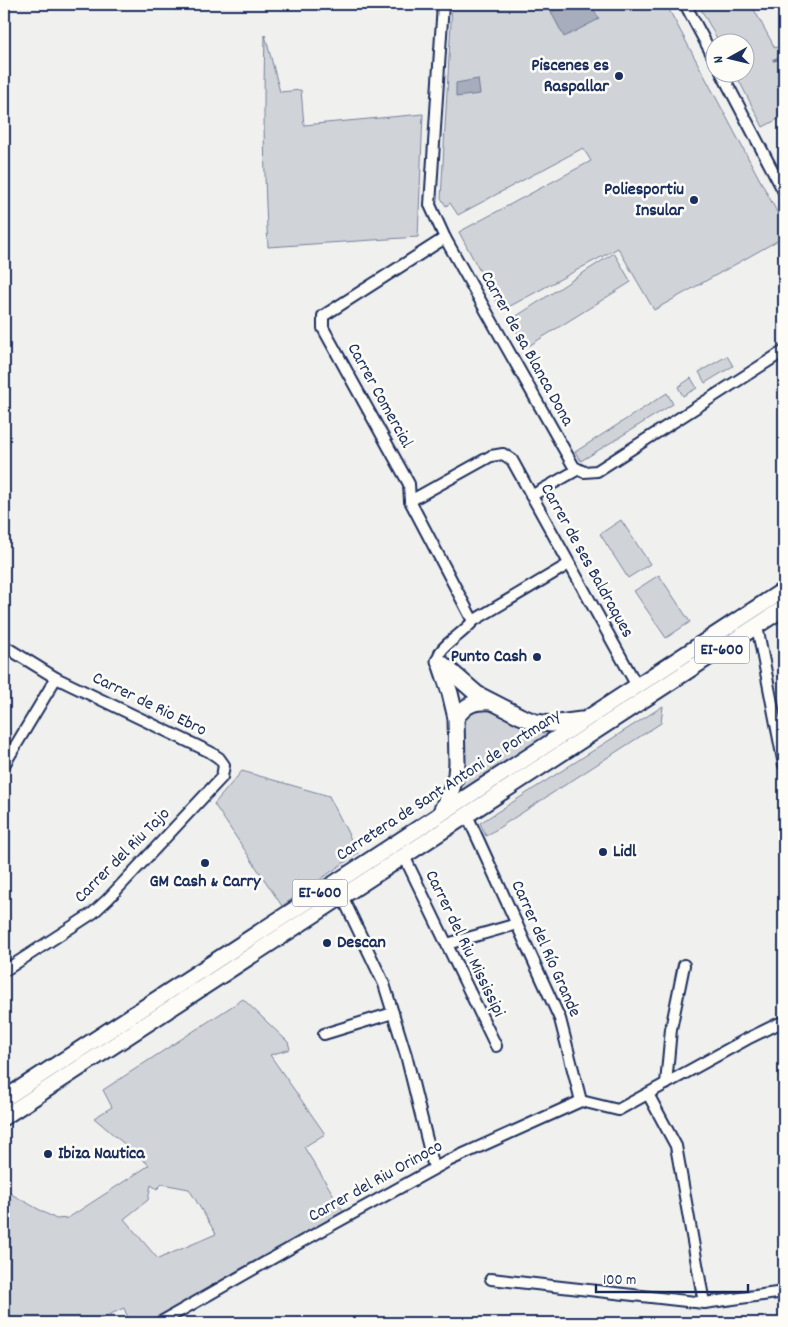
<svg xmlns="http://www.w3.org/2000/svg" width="788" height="1327" font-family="Dekko,sans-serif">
<rect width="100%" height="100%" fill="#f0f0ee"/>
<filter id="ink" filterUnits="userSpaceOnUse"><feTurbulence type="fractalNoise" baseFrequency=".02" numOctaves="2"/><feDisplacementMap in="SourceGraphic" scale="10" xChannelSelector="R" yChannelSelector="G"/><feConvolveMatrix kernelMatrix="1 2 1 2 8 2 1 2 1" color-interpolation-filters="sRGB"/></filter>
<g filter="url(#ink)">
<g fill="#d0d3d8" stroke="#76819b" fill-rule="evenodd">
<polygon points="452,4 666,4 784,225 784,237 654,310 618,248 501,311 459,232 591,161 583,148 458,215 450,203 446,206 441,198"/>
<polygon points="698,4 751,4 775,48 784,44 784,116 763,127 735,73 746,72 746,42 719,42"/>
<path d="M 265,35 L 280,92 L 301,90 L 304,125 L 423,114 L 418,237 L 268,247 C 264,176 263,106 265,35 Z"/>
<polygon points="614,253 631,282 527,347 509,321"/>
<polygon points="727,356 733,366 705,383 699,372"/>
<polygon points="691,378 697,388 683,396 678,387"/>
<polygon points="667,393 673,404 581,461 575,452"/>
<polygon points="621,520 650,564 628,578 600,534"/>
<polygon points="659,575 690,622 666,638 634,591"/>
<polygon points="663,706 661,723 486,836 480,823"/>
<path d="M 486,707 L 558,728 L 455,796 C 456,777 454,716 474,708 C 477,706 482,707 486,707 Z"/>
<polygon points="242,771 329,796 358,853 282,906 214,804"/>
<path d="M 243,999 L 288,1042 L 290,1049 L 270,1055 L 325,1134 L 304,1147 L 344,1212 L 238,1270 L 151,1323 L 130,1323 L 124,1308 L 91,1323 L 4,1323 L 4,1190 L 56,1219 L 68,1218 L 145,1168 L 149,1165 L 94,1118 L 112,1107 L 103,1090 ZM 162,1184 L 189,1189 L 216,1234 L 158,1259 L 124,1219 L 148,1200 L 151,1185 L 157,1189 Z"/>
</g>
<g fill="#a7adbd" stroke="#6f7b97">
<polygon points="568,4 591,4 599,19 564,37 551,12"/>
<polygon points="478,79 480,94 456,97 456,83"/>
</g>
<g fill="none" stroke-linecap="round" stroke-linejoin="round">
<polyline stroke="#6f7b97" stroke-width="3" points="774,60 784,57"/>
<defs>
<g id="minor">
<polyline points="443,4 430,205 445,238 574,467 584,472 597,471 784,351"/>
<polyline points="685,4 716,62"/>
<polyline points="721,72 784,192"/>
<polyline points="445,238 323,316 323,328 409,484 410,501 473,621"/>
<polyline points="531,496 577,470"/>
<polyline points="410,501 491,456 503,454 512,460 637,686"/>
<polyline points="757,626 784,765"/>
<polyline points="4,646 56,678 210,752 219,758 224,765 222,777 108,899 93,913 4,971"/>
<path d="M 439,661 C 439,659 439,655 440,653 C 443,645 466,631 473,621 L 569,564"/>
<polyline points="4,765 56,678"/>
<polyline points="467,815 560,1019 581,1101"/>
<polyline points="404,856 496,1046"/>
<polyline points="342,896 384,984 406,1055 434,1168"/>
<polyline points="447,944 517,924"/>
<polyline points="324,1034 393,1013"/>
<polyline points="666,1084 671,1029 684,965"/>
<polyline points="491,1279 704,1303 676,1146 648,1094"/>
<polyline points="704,1303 784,1292"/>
<polyline points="159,1323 301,1242 448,1161 581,1101 618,1110 747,1039 784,1021"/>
</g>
<g id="primary">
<polyline points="439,661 477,694 520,716 535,722 551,724 581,720"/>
<polyline points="440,663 450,693 456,718 457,763 456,775 452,788 440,814"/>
<path d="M 456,718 C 466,704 474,701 492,702"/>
<polyline points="4,1099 784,590"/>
<polyline points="4,1117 784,608"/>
</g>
</defs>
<use href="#minor" stroke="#1b2f5e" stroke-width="14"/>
<use href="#primary" stroke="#1b2f5e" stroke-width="19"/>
<use href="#minor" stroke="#fdfcf7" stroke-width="10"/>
<use href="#primary" stroke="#fdfcf7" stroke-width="15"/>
</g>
</g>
<g fill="#1b2f5e" stroke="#fdfcf7" stroke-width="2">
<circle cx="619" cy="76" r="5"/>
<circle cx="694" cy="200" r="5"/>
<circle cx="537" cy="657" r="5"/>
<circle cx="603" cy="852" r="5"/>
<circle cx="205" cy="863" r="5"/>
<circle cx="327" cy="943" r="5"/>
<circle cx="48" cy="1154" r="5"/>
</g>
<g text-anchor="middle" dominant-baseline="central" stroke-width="5" stroke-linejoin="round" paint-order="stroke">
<g fill="#fdfcf7" stroke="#5f6c8c" stroke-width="1">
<rect x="694.5" y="636.5" width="55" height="27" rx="4"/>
<rect x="292.5" y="879.5" width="55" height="27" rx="4"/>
</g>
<g font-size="16" font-weight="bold" fill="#1b2f5e">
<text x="722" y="650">EI-600</text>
<text x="320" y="893">EI-600</text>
</g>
<g font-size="18" font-weight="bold" fill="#1b2f5e" stroke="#fdfcf7" text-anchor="end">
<text x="609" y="66">Piscenes es<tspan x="609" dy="21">Raspallar</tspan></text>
<text x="684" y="190">Poliesportiu<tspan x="684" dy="21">Insular</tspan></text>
<text x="527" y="657">Punto Cash</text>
<text x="613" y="852" text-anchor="start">Lidl</text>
<text x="205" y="882" text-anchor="middle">GM Cash &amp; Carry</text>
<text x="337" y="943" text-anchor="start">Descan</text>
<text x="58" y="1154" text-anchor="start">Ibiza Nautica</text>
</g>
<g font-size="18" fill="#1b2f5e" stroke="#fdfcf7">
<text transform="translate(526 349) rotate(61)">Carrer de sa Blanca Dona</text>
<text transform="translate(379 396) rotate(61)">Carrer Comercial</text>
<text transform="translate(586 561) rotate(61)">Carrer de ses Baldraques</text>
<text transform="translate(149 705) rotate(26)">Carrer de Rio Ebro</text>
<text transform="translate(449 786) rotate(-33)">Carretera de Sant Antoni de Portmany</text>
<text transform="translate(123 856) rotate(-45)">Carrer del Riu Tajo</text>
<text transform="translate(464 944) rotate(64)">Carrer del Riu Mississipi</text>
<text transform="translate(545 949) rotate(66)">Carrer del Río Grande</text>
<text transform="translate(376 1182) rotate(-29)">Carrer del Riu Orinoco</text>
</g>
</g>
<rect width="788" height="1327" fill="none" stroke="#fdfcf7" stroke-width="20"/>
<rect x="10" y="10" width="768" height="1307" fill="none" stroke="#1b2f5e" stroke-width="2" filter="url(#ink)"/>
<g transform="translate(730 58) rotate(262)"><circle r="24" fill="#fdfcf7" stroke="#a3aaba"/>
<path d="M0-4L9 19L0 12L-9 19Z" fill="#1b2f5e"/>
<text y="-8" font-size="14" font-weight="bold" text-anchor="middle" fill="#1b2f5e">N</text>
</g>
<path d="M596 1284v8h152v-8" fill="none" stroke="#1b2f5e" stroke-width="2.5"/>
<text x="603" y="1284" font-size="15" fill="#1b2f5e" stroke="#fdfcf7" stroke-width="4" paint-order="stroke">100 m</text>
</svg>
